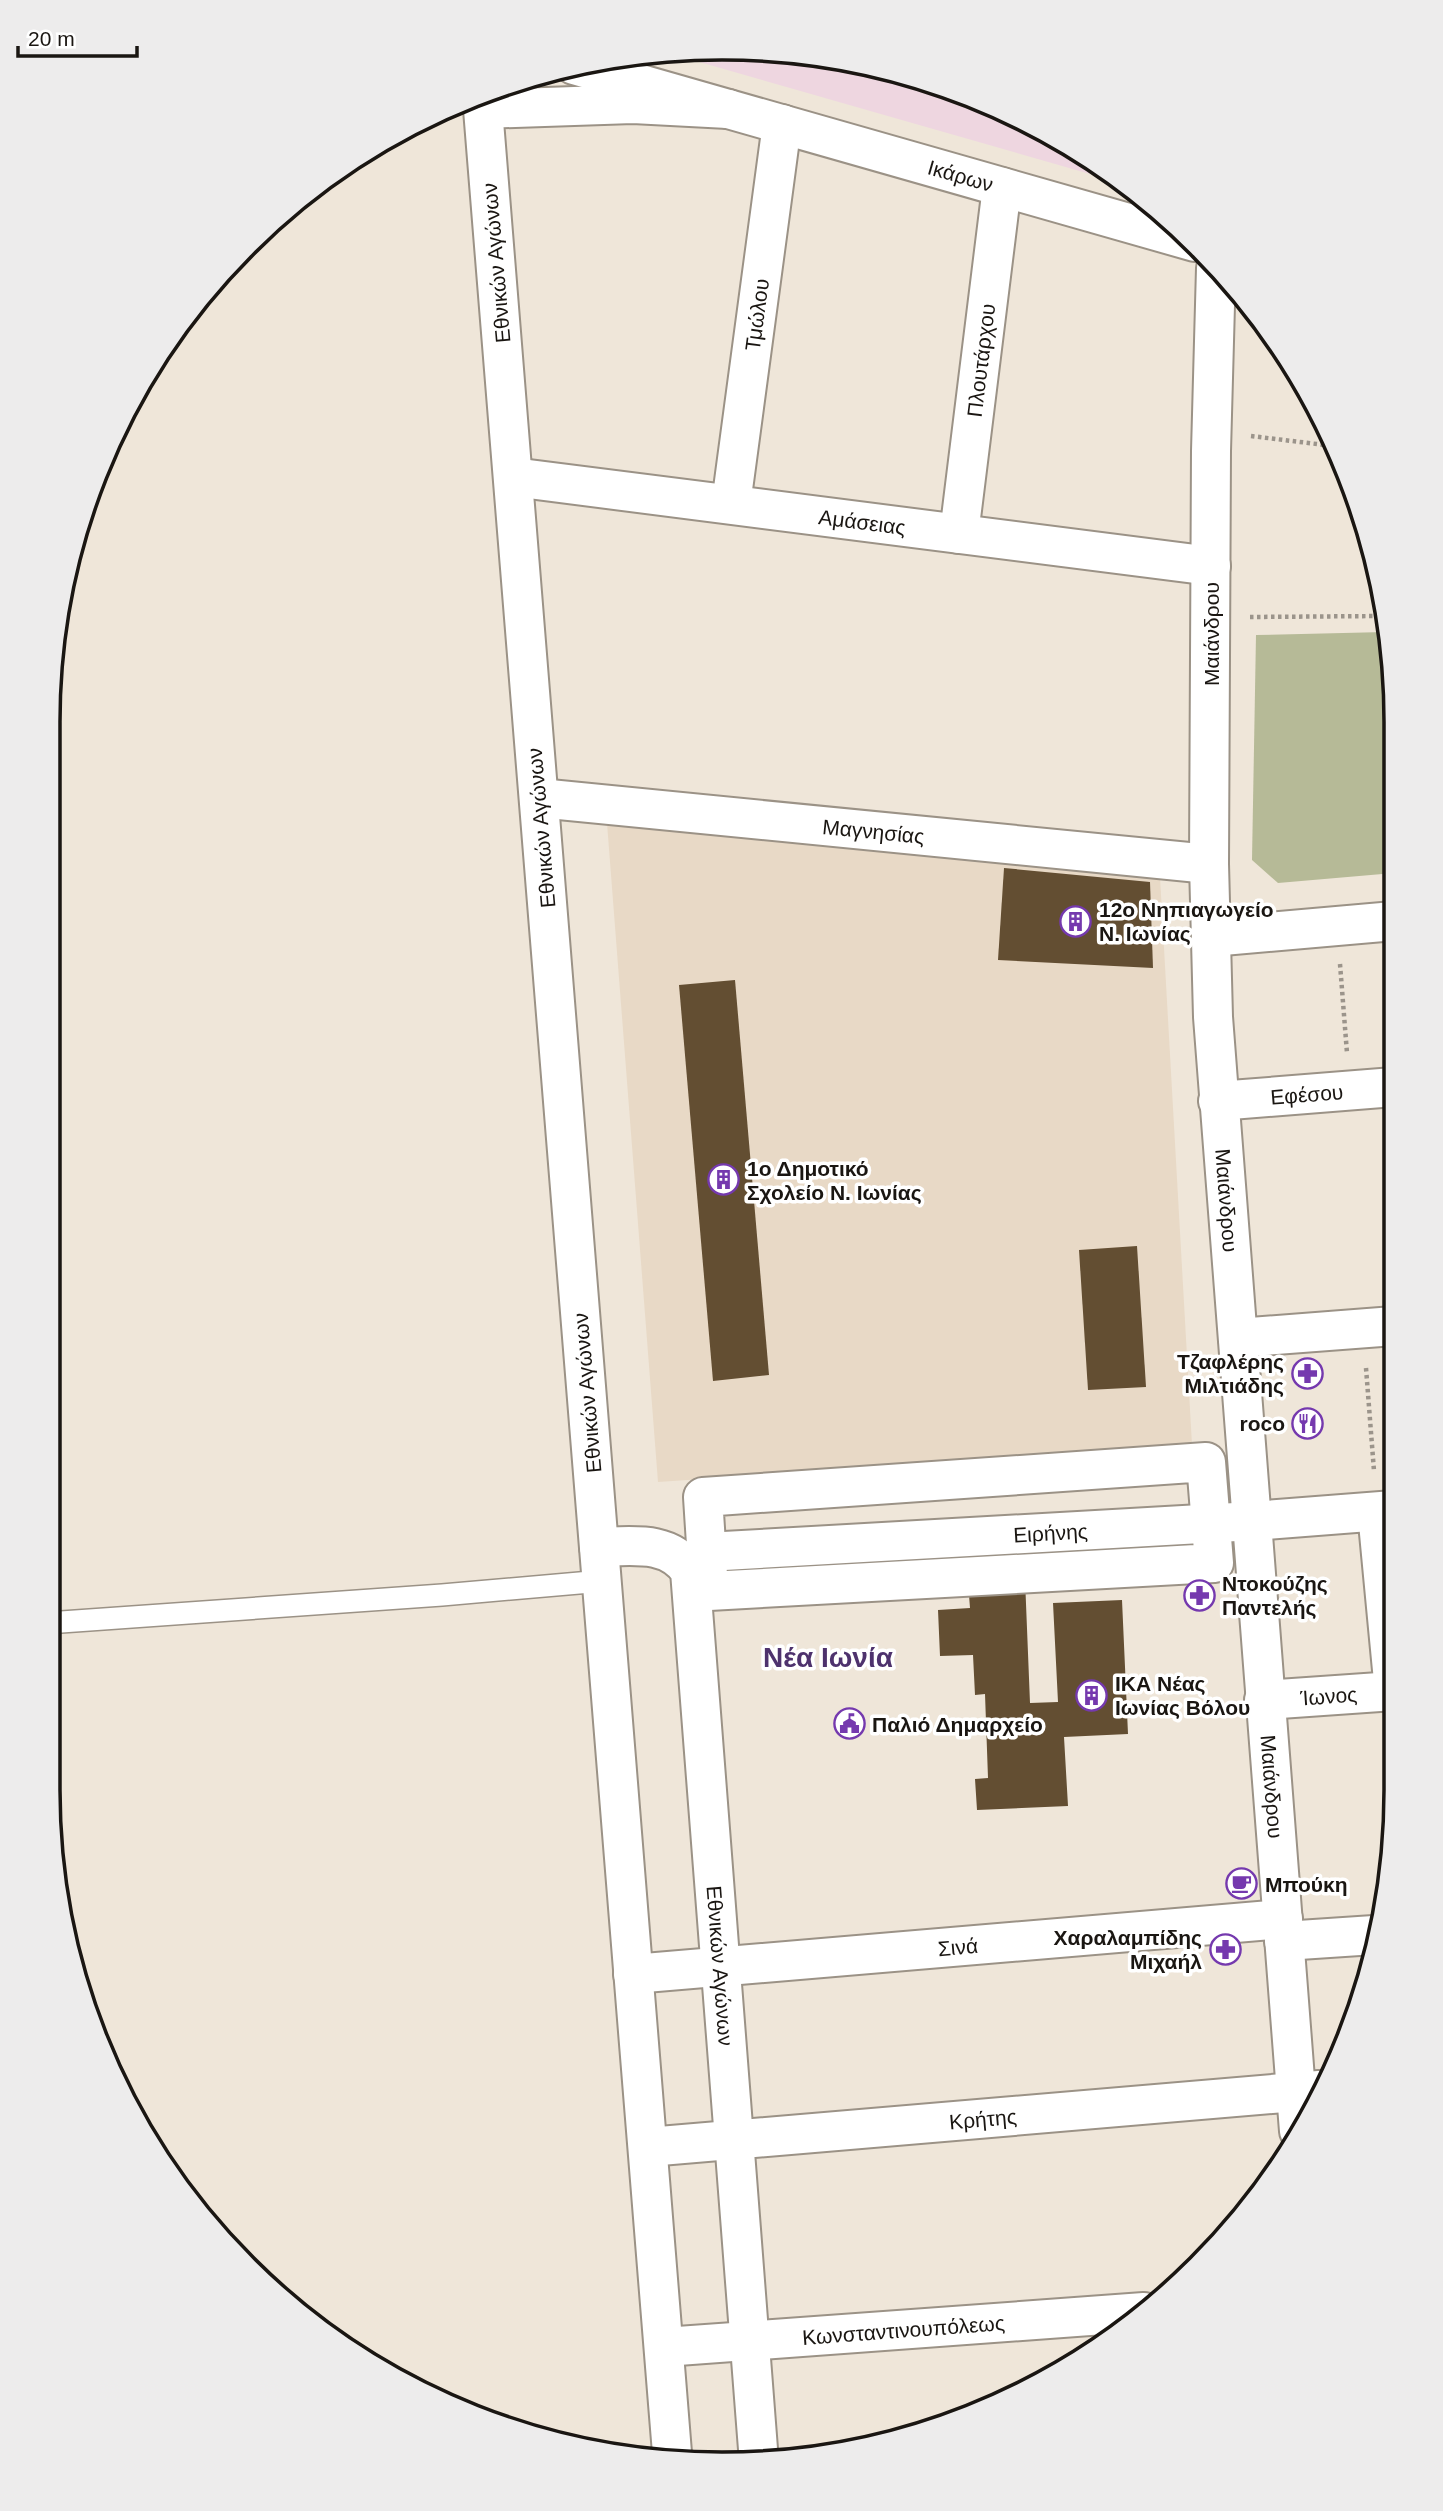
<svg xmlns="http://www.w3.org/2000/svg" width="1443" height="2511" font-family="Helvetica,sans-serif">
<rect width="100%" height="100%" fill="#efe6d9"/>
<polygon fill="#eed6e0" points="721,47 853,60 979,98 1096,161 1109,172 1090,174 668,53"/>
<polygon fill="#e8d9c6" points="607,823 1160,877 1192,1445 658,1482"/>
<polygon fill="#b6ba97" points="1385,632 1394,677 1394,873 1278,883 1252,860 1256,635"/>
<g fill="#634e32">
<polygon points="1004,868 1150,882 1153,968 998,960"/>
<polygon points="735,980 769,1375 713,1381 679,985"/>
<polygon points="1137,1246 1146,1387 1088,1390 1079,1250"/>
<polygon points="1025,1579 1030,1703 1058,1702 1053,1603 1122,1600 1128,1734 1064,1737 1068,1806 977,1810 975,1779 988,1778 985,1694 975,1695 973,1655 940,1656 938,1610 970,1608 968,1582"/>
</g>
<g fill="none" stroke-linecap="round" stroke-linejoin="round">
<defs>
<polyline id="lane" points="47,1623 442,1595 602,1581"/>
<g id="street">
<path id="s1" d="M 513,477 L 1211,566"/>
<path id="s2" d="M 731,504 L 782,124"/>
<path id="s3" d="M 959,534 L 1002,187"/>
<path id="s4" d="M 539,798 L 1209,864"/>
<polyline points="1211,937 1394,921"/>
<path id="s5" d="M 1218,1101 L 1394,1087"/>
<polyline points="1238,1338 1394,1326"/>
<polygon points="1206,1462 1214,1563 709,1591 703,1497"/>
<polyline points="1377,1512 1394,1691"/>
<path id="s6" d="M 599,1547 C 633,1546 669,1540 690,1571 L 759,2462"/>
<path id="s7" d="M 706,1552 L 1236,1522"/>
<path id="s8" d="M 1264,1700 L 1394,1691"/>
<polyline points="1284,1941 1374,1935"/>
<path id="s9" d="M 633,1974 L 1283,1919"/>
<path id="s10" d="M 648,2147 L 1319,2090"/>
<path id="s11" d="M 664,2347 L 1144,2312"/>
</g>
<g id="secondary">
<path id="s12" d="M 574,65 L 1195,242"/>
<path id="s13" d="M 1216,268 L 1211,451 L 1209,864 L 1213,1017 L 1299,2131"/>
<polyline points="1252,1521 1394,1510"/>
<polyline points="672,2453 483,109 633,104 728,109"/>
</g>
</defs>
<use href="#lane" stroke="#9b9286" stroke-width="24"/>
<use href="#street" stroke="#9b9286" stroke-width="42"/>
<use href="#secondary" stroke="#9b9286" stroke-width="42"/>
<g stroke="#9b948b" stroke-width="4.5" stroke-dasharray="3.5 3.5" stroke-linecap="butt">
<polyline points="1251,436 1333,446"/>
<polyline points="1250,617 1382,616"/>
<polyline points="1340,964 1347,1053"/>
<polyline points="1366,1368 1374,1471"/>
<polyline points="1273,2160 1274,2173"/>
</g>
<use href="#lane" stroke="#fff" stroke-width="21"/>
<use href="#street" stroke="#fff" stroke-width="38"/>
<use href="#secondary" stroke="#fff" stroke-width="38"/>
</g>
<defs>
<symbol id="building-ring" viewBox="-11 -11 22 22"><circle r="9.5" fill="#fff" stroke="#7539ae" stroke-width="1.5"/><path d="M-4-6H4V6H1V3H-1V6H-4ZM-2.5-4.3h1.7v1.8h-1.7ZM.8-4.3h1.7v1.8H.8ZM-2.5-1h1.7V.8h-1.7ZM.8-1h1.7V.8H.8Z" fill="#7539ae"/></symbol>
<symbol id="pharmacy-ring" viewBox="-11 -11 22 22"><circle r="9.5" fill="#fff" stroke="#7539ae" stroke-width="1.5"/><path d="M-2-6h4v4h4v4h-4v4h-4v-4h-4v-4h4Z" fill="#7539ae"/></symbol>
<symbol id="restaurant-ring" viewBox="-11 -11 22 22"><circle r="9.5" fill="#fff" stroke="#7539ae" stroke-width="1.5"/><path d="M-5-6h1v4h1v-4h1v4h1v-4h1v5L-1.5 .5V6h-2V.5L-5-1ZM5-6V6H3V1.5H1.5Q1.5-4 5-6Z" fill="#7539ae"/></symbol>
<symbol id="civic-ring" viewBox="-11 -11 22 22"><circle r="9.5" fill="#fff" stroke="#7539ae" stroke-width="1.5"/><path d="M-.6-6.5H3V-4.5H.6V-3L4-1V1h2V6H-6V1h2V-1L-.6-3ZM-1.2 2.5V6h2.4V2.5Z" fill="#7539ae"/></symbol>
<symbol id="cafe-ring" viewBox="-11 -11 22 22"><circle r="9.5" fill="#fff" stroke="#7539ae" stroke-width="1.5"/><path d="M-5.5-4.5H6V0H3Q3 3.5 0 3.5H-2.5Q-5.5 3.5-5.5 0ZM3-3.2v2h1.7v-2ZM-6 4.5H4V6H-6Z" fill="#7539ae"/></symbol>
</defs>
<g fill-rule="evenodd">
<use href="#building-ring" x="1058" y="904" width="35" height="35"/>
<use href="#building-ring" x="706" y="1162" width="35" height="35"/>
<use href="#pharmacy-ring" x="1290" y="1356" width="35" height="35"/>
<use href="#restaurant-ring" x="1290" y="1406" width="35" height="35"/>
<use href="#pharmacy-ring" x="1182" y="1578" width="35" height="35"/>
<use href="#building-ring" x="1074" y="1678" width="35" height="35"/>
<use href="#civic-ring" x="832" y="1706" width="35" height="35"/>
<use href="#cafe-ring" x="1224" y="1866" width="35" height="35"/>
<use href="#pharmacy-ring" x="1208" y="1932" width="35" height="35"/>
</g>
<g text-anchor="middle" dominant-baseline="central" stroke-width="7" stroke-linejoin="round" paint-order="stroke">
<g font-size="21" fill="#1a1612" stroke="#fff">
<text stroke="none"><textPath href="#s12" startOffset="402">Ικάρων</textPath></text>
<text transform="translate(496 263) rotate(-95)">Εθνικών Αγώνων</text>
<text stroke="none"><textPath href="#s2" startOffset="191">Τμώλου</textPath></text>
<text stroke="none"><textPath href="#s3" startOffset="175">Πλουτάρχου</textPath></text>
<text stroke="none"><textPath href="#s1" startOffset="352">Αμάσειας</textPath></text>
<text transform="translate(1211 634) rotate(-90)">Μαιάνδρου</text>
<text transform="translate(541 828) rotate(-95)">Εθνικών Αγώνων</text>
<text stroke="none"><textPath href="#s4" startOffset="336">Μαγνησίας</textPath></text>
<text stroke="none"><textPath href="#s5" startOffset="89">Εφέσου</textPath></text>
<text stroke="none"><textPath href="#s13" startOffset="933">Μαιάνδρου</textPath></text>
<text transform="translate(587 1393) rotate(-95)">Εθνικών Αγώνων</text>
<text stroke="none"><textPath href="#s7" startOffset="345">Ειρήνης</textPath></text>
<text stroke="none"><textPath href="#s8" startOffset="65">Ίωνος</textPath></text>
<text stroke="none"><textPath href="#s13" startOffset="1521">Μαιάνδρου</textPath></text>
<text stroke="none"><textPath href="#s9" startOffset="326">Σινά</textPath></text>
<text stroke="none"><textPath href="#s6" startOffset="495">Εθνικών Αγώνων</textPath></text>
<text stroke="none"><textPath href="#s10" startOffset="336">Κρήτης</textPath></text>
<text stroke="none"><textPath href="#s11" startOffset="240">Κωνσταντινουπόλεως</textPath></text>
</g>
<g font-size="21" font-weight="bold" fill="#1a1612" stroke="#fff" text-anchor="start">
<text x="1099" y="909">12ο Νηπιαγωγείο<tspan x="1099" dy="24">Ν. Ιωνίας</tspan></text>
<text x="747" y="1168">1ο Δημοτικό<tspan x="747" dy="24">Σχολείο Ν. Ιωνίας</tspan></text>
<text x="1284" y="1361" text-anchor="end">Τζαφλέρης<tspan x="1284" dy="24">Μιλτιάδης</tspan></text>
<text x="1285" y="1423" text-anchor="end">roco</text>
<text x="1222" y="1583">Ντοκούζης<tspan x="1222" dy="24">Παντελής</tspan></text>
<text x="1115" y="1683">ΙΚΑ Νέας<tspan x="1115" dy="24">Ιωνίας Βόλου</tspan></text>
<text x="872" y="1724">Παλιό Δημαρχείο</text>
<text x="1265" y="1884">Μπούκη</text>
<text x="1202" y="1937" text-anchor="end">Χαραλαμπίδης<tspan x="1202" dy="24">Μιχαήλ</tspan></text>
</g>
<g font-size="28" font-weight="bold" fill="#4e326d" stroke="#fff">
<text x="828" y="1657">Νέα Ιωνία</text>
</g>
</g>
<path d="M0 0H1443V2511H0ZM722 60H722A662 662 0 0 1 1384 722V1790A662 662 0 0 1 722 2452H722A662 662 0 0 1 60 1790V722A662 662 0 0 1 722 60Z" fill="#edecec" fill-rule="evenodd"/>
<path fill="none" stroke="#1a1612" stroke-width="3.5" d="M722 60H722A662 662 0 0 1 1384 722V1790A662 662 0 0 1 722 2452H722A662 662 0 0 1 60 1790V722A662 662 0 0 1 722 60Z"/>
<path d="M18 46v10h119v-10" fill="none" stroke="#1a1612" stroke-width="3.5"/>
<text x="28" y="46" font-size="21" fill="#1a1612" stroke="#ffffff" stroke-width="5" paint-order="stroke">20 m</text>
</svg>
